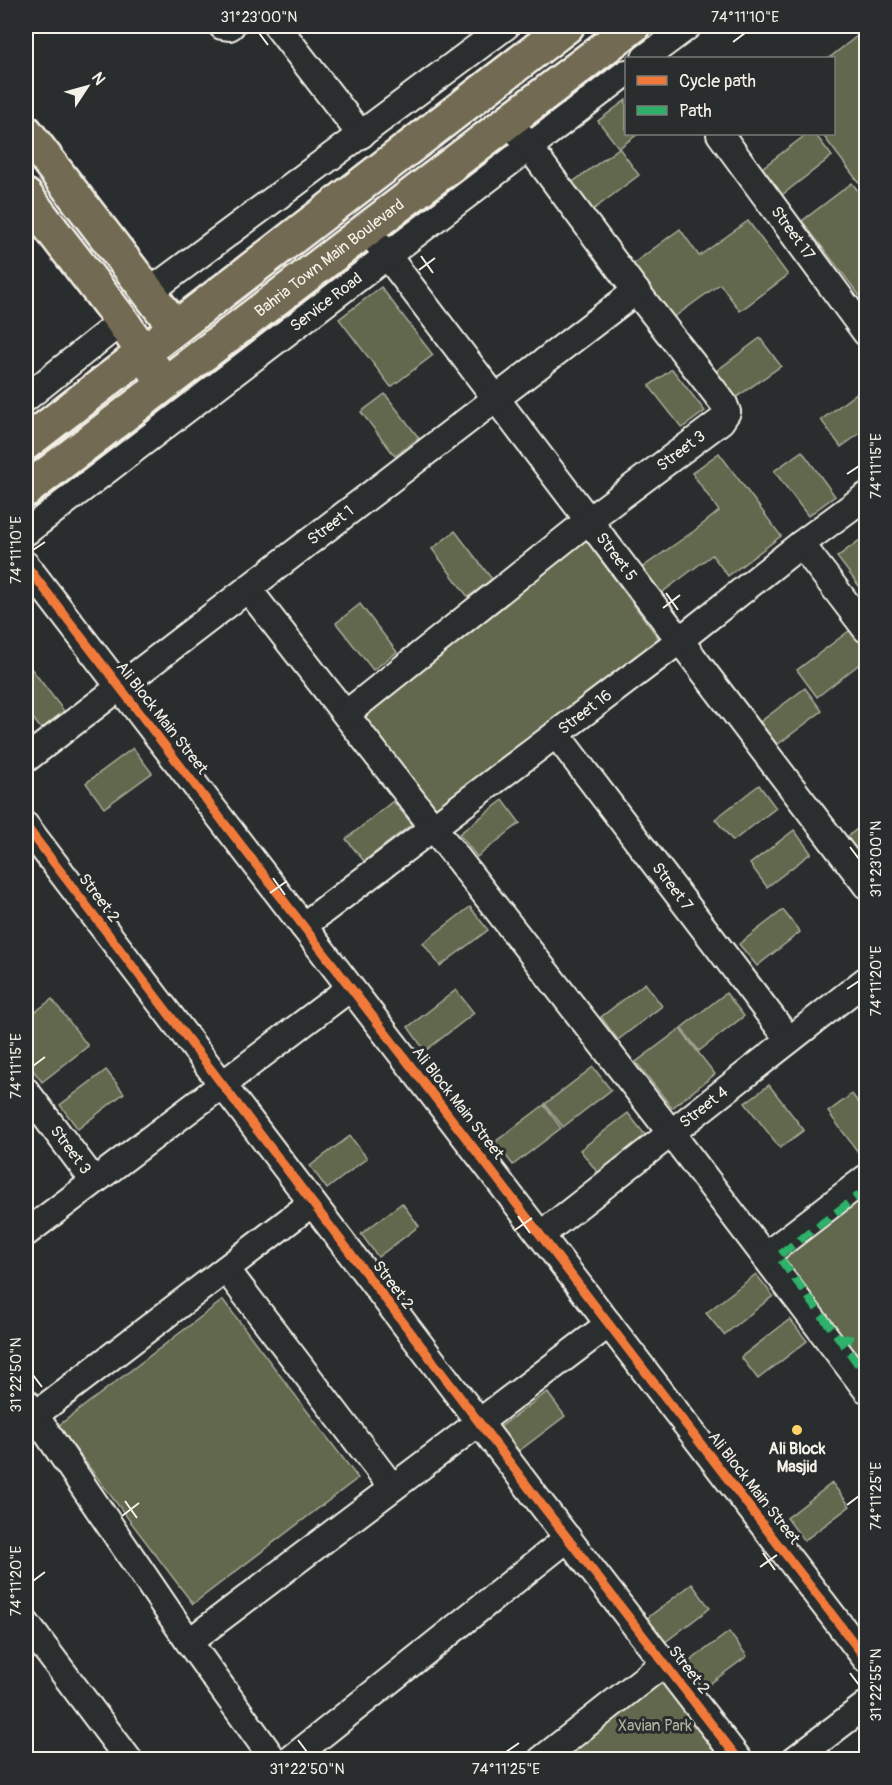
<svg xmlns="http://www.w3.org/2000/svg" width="892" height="1785" font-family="Pangolin,sans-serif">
<rect width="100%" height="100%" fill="#2a2d2e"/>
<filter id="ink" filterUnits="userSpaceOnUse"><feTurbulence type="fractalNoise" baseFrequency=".0167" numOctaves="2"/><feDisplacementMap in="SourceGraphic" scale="12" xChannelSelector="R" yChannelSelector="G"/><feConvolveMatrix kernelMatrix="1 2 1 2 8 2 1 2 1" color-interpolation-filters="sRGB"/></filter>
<g filter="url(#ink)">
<g fill="#62684e" stroke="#abac9b" stroke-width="1.5">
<polygon points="866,29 866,192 822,134 834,134 834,58 829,58"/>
<polygon points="626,100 626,134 638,134 619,148 639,175 590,212 570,184 619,148 598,121"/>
<polygon points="807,134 815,134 832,156 782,195 762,168"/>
<polygon points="852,183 866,201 866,304 802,221"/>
<polygon points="748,221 788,275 740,311 720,284 670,320 630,266 680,229 699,256"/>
<polygon points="381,287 433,355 391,387 339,319"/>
<polygon points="760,338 781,366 731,401 711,375"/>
<polygon points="672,369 705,411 682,428 649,386"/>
<polygon points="866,386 866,429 841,447 821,420"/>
<polygon points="385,394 419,438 395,456 361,412"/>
<polygon points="802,451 835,496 808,516 774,471"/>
<polygon points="719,453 781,536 728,576 712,555 660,594 640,569 694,531 719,511 692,473"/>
<polygon points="455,531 492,579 468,597 432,549"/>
<polygon points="583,536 662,643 437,813 359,712"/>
<polygon points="864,537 866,541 866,595 837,557"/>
<polygon points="360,604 397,652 373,670 336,623"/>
<polygon points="853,628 866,647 866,659 817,697 797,670"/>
<polygon points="27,663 64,711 41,729 26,709 26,665"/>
<polygon points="805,688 822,711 777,745 760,722"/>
<polygon points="133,748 152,773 104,808 86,783"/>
<polygon points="759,785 776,808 733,841 715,819"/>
<polygon points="503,800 520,823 477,857 459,834"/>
<polygon points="393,801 412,824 364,861 346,839"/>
<polygon points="866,822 866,858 864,860 847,837"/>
<polygon points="794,830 811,853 767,887 750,864"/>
<polygon points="470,907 488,930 440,966 423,943"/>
<polygon points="783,910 800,932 757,966 739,944"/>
<polygon points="645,983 662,1006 618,1040 601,1017"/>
<polygon points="456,990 474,1013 425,1051 408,1027"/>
<polygon points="726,993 744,1016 699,1051 681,1028"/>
<polygon points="52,999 88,1046 42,1082 26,1061 26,1019"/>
<polygon points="680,1029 715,1074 672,1108 636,1062"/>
<polygon points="593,1067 611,1090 563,1127 545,1104"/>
<polygon points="106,1070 124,1093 78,1129 60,1105"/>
<polygon points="769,1085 804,1130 780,1148 745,1103"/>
<polygon points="852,1094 866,1113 866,1152 861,1156 828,1112"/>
<polygon points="544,1105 561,1128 513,1165 495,1142"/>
<polygon points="628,1113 646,1136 598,1173 580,1150"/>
<polygon points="350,1136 367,1158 327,1189 310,1166"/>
<polygon points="866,1190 866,1375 778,1256"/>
<polygon points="402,1203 419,1226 378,1257 361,1234"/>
<polygon points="756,1274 773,1296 724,1335 706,1313"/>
<polygon points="223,1300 358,1478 193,1604 58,1426"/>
<polygon points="790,1319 807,1341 758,1379 741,1357"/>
<polygon points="547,1392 565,1416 519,1451 500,1427"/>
<polygon points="832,1483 850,1506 804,1541 787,1518"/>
<polygon points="692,1584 710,1608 664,1643 646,1619"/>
<polygon points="729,1632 747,1656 700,1691 682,1667"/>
<polygon points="660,1679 724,1760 560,1760"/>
</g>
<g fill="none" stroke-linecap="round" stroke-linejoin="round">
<defs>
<g id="minor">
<polyline points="222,26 229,27 231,26"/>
<polyline points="277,26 361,135"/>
<polyline points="645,58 688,26"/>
<path id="s1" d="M 720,134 L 866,333"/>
<path id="s2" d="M 367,229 L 866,885"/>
<polyline points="148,293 506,26"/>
<polyline points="26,398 122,321"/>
<path id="s3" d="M 26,532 L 626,73"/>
<polyline points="801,544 866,629"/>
<polyline points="26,565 866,1659"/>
<polyline points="248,589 671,1133 866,1389"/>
<path id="s4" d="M 346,714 L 589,520 L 721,421 L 727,412 L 724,404 L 636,291 L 509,120"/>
<path id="s5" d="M 556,734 L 789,1040"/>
<path id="s6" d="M 26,759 L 636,291"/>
<polyline points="26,826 535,1496 739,1760"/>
<path id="s7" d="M 303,926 L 680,640 L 801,544 L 866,496"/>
<path id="s8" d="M 26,1091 L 94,1181"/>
<polyline points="26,1233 350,988"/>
<path id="s9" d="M 541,1235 L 866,980"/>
<polyline points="765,1256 866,1178"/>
<polyline points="226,1269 392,1487"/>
<polyline points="26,1402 189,1642 274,1760"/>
<polyline points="35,1415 312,1203"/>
<polyline points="26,1623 129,1760"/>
<polyline points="189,1642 609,1324"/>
<polyline points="290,1760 568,1538"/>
<polyline points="541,1760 664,1663"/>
<polyline points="794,1760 866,1705"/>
</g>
<g id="major">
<polyline points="26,132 175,327"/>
<polyline points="26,196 122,321 155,370"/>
<polyline points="26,443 567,26"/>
<path id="s10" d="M 26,490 L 633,26"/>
</g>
</defs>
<use href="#minor" stroke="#f4f1e8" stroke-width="30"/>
<use href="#major" stroke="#f4f1e8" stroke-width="38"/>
<use href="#minor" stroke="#2a2d2e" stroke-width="26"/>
<use href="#major" stroke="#736b52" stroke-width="33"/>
<g stroke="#2db169" stroke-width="8" stroke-dasharray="15 8" stroke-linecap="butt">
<polyline points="866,1190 778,1256 866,1375"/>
<polyline points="838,1337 866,1342"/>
</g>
<defs>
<g id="cycleway">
<polyline points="26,565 866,1659"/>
<polyline points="26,826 535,1496 739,1760"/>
</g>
</defs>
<use href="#cycleway" stroke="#2a2d2e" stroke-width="13"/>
<use href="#cycleway" stroke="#f17a3a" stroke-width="9"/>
</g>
</g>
<path fill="none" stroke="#f4f1e8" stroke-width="2" d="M 259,33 L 268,45M 733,42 L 745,33M 421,256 L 433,273M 419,270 L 435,258M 847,474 L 859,466M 33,550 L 45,542M 666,593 L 678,610M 663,608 L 680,595M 850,847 L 859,859M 273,878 L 285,895M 270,893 L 287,881M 847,989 L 859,981M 33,1066 L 45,1057M 518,1216 L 530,1233M 515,1230 L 532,1218M 33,1375 L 42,1387M 125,1501 L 137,1518M 847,1505 L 859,1496M 122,1516 L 139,1503M 763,1553 L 775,1570M 760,1567 L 777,1555M 33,1581 L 45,1572M 850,1673 L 859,1685M 298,1740 L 307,1752M 506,1752 L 519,1743"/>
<circle fill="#ffd166" stroke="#2a2d2e" stroke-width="2" cx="797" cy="1430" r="6"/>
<g text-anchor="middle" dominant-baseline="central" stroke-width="6" stroke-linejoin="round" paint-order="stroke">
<g font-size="16" fill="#f4f1e8" stroke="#2a2d2e">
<text stroke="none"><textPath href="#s1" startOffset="123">Street 17</textPath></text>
<text stroke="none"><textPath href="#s10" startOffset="382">Bahria Town Main Boulevard</textPath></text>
<text stroke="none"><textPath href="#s3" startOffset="378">Service Road</textPath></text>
<text stroke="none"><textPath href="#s4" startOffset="426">Street 3</textPath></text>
<text stroke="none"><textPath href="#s6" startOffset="384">Street 1</textPath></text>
<text stroke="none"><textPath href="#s2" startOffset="412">Street 5</textPath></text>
<text stroke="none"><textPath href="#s7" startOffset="354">Street 16</textPath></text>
<text transform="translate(162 718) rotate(52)">Ali Block Main Street</text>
<text stroke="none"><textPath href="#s5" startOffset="192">Street 7</textPath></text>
<text transform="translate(99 898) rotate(53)">Street 2</text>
<text transform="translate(458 1103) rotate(52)">Ali Block Main Street</text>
<text stroke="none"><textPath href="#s9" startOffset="207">Street 4</textPath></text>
<text stroke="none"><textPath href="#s8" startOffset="74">Street 3</textPath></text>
<text transform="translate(393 1285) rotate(53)">Street 2</text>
<text transform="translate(754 1488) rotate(52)">Ali Block Main Street</text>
<text transform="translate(689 1670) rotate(52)">Street 2</text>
</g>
<g font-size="16" font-weight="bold" fill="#f4f1e8" stroke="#2a2d2e">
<text x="797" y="1449">Ali Block<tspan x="797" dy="18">Masjid</tspan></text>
</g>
<g font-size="16" fill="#b2b3a3" stroke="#2a2d2e">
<text x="655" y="1726">Xavian Park</text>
</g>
</g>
<rect width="892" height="1785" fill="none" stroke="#2a2d2e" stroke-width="66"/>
<rect x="625" y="57" width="210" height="78" fill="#2a2d2e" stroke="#7b7b78" stroke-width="1.5"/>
<rect x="637" y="76" width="30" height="9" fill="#f17a3a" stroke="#7b7b78" stroke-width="1.5"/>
<text x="679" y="87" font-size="18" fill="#f4f1e8">Cycle path</text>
<rect x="637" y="106" width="30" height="9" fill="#2db169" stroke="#7b7b78" stroke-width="1.5"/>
<text x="679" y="117" font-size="18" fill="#f4f1e8">Path</text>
<g transform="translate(87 87) rotate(54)" stroke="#2a2d2e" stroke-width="4.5" paint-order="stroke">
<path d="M0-4.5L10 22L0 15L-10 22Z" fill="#f4f1e8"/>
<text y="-9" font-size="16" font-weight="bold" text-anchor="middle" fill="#f4f1e8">N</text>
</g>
<rect x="33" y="33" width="826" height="1719" fill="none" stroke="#f4f1e8" stroke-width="2"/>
<g font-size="15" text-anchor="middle" fill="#f4f1e8">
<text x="259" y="22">31°23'00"N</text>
<text x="745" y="22">74°11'10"E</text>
<text transform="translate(876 466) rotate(-90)" y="5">74°11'15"E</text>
<text transform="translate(16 550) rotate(-90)" y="5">74°11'10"E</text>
<text transform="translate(876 859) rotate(-90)" y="5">31°23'00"N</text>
<text transform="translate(876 981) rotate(-90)" y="5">74°11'20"E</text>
<text transform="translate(16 1066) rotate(-90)" y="5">74°11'15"E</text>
<text transform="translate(16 1375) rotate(-90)" y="5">31°22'50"N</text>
<text transform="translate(876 1496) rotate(-90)" y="5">74°11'25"E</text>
<text transform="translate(16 1581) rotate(-90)" y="5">74°11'20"E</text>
<text transform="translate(876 1685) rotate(-90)" y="5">31°22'55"N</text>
<text x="307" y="1774">31°22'50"N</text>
<text x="506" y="1774">74°11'25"E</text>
</g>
</svg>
